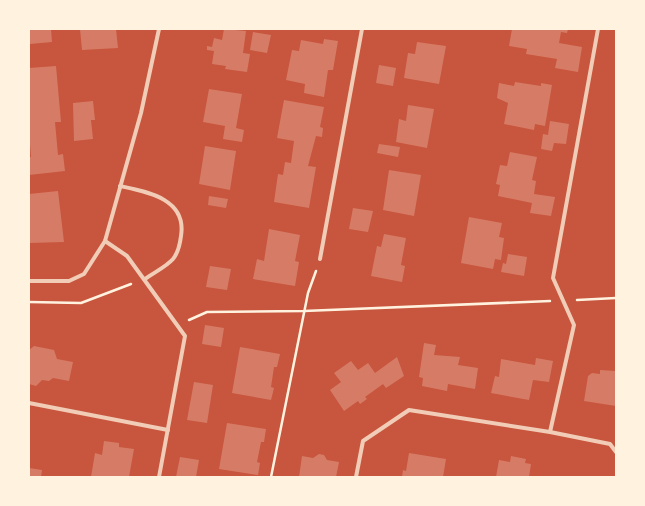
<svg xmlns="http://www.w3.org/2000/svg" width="645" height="506" font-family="'Alegreya Sans',sans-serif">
<rect width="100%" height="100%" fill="#c8553d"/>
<g fill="#d67c66">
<polygon points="29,29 51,29 52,42 30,44"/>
<polygon points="80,29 116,29 118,48 82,50"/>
<polygon points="224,29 246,31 243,53 250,54 247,72 225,69 226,66 212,64 214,51 207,50 207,46 212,47 214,38 222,40"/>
<polygon points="512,29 568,29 567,33 561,32 559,43 582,47 578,72 555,68 557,59 526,54 527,49 509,46"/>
<polygon points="253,32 271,35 267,53 250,50"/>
<polygon points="324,39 338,41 333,70 328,70 324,97 304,93 305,84 286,80 292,50 299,51 301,40 323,44"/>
<polygon points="417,42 446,46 439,84 404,78 408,53 415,54"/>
<polygon points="379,65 396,68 393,86 376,83"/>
<polygon points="56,66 61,122 55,122 58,155 63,154 65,171 29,175 29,157 31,157 29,132 29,68"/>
<polygon points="515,82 541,86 541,83 552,85 545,126 535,124 534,130 504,124 508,103 497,98 499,83 514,86"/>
<polygon points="209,89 242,94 236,128 244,130 242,142 223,139 225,126 203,122"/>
<polygon points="284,100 324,107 320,127 323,128 322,137 316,136 308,166 316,167 309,208 274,202 278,174 283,175 285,162 291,163 294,141 277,138"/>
<polygon points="93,101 95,120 91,120 93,139 74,141 73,103"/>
<polygon points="408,105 434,109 427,148 396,142 399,119 406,121"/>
<polygon points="550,121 569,124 566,144 554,143 552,151 541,149 543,134 548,135"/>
<polygon points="379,144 400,147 398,157 377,153"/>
<polygon points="205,146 236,151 230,190 199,184"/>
<polygon points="510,152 537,157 532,180 536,181 534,194 555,197 551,216 530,213 532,203 498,196 500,185 496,184 500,165 507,166"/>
<polygon points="389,170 421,175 414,216 383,210"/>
<polygon points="58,191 64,242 29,243 29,194"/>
<polygon points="209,196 228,199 226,208 208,205"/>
<polygon points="353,208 373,211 368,232 349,229"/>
<polygon points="469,217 502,223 499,237 504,238 501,260 495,259 493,269 461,263"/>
<polygon points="269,229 300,235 295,261 299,262 295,286 253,279 257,259 264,261"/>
<polygon points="384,234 406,238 401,265 405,266 402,282 371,276 377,246 381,247"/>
<polygon points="508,254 527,257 524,276 501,272 503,263 506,264"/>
<polygon points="210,266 231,269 227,290 206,287"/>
<polygon points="205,325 224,328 221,347 202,344"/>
<polygon points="424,343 436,345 434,355 460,357 458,365 478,368 475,389 448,384 447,391 422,386 423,378 419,377"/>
<polygon points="34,346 54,350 57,359 73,362 69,381 53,378 49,381 42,380 36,386 29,384 29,350"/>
<polygon points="240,347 280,354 277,367 274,367 271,387 274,388 271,400 232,393"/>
<polygon points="397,357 404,376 386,388 383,384 365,397 367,399 360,404 358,401 344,411 330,390 341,382 334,373 351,361 358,370 368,363 375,373"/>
<polygon points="536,358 553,361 549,382 533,380 529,400 491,393 495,376 499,377 501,359 535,365"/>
<polygon points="600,370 616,371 616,406 584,401 588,376 592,373 600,374"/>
<polygon points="194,382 213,385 207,423 187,420"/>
<polygon points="227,423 266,429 264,442 261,442 257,462 260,463 258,475 219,469"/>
<polygon points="104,441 119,443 119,447 134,449 129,477 91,477 95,453 102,455"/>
<polygon points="409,453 446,459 443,477 402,477 403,470 406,471"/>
<polygon points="319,454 324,455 327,460 339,462 336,477 299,477 302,456 313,458"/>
<polygon points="511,456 526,459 525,463 531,464 529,477 496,477 499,460 510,462"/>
<polygon points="180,457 199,460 196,477 176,477"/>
<polygon points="29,468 42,470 41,477 29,477"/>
</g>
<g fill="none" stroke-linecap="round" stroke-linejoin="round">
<g stroke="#fff3e0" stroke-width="2.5">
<polyline points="577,300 616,298"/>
<polyline points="29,302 81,303 131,284"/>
<polyline points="189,320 207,312 304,311 550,301"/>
<polyline points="271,477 308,293 316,271"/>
</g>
<g stroke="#f1ccb7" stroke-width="4">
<path d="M 120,186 C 148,192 187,199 181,236 C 180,244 178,253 173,259 C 166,267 153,273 145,279"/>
<polyline points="105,241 127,256 185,336 159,477"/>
<polyline points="320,259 362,29"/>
<polyline points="29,281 69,281 84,274 105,241 141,113 159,29"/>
<polyline points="29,403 168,430"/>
<polyline points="550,432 574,325 553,278 598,29"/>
<polyline points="356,477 363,441 409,410 550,432 610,444 616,452"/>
</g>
</g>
<rect width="645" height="506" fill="none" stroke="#fff3e0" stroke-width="60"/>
</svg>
